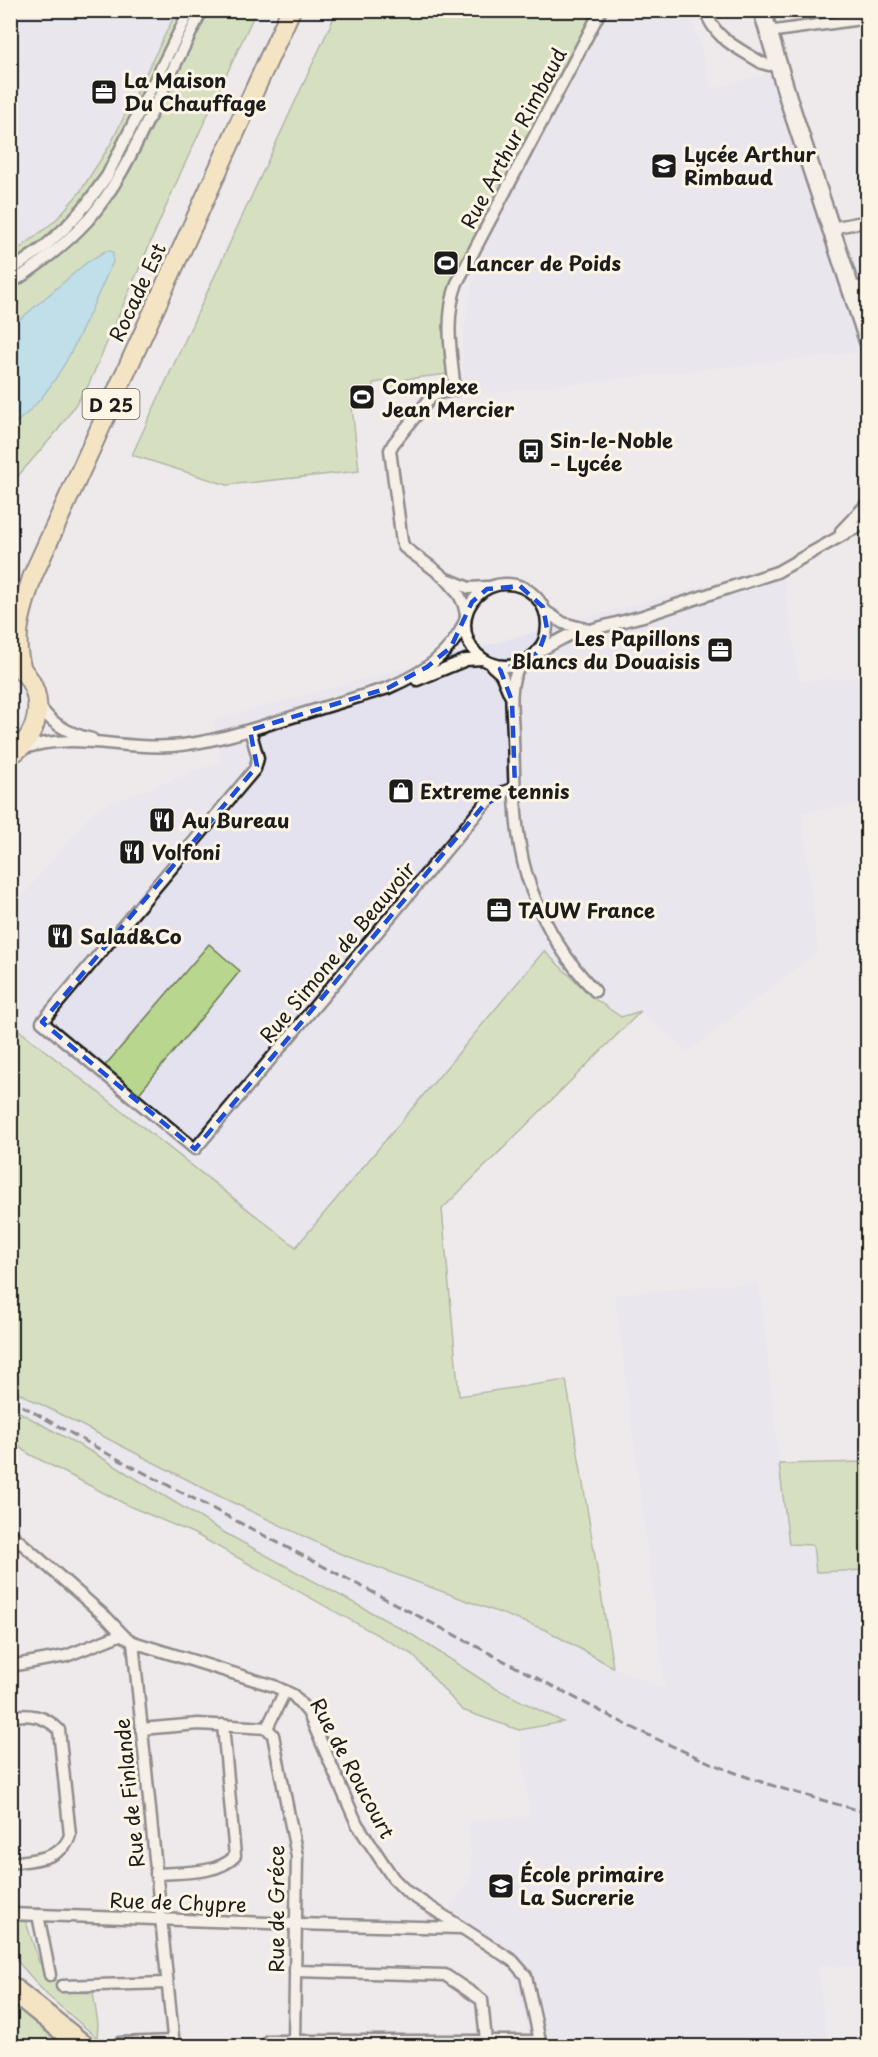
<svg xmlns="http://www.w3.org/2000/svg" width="878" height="2057" font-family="'Playpen Sans',sans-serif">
<rect width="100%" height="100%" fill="#eeeaeb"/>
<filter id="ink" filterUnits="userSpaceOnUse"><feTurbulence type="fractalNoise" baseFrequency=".0167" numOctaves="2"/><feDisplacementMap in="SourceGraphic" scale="12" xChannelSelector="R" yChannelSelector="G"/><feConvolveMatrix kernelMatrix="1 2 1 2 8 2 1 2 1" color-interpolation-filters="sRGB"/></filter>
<g filter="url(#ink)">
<g fill="#e4e2ef">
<polygon points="11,11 177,11 110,145 80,192 55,221 11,256"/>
<polygon points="610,11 690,11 712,89 769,73 863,352 462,396 463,338 471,290 486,244"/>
<polygon points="782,564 799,681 867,677 867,804 802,812 818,951 688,1052 641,1012 621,1017 592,997 544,952 296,1247 11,1024 10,911 95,809 221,761 213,720"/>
<polygon points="759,1282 789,1544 813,1545 817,1572 867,1570 867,1967 818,1965 827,2046 532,2046 504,1945 449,1910 472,1875 469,1821 530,1816 519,1730 562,1721 493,1687 411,1634 225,1533 97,1455 11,1407 11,1389 221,1497 341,1554 546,1630 613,1667 665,1689 615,1294"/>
</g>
<g fill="#b8d68e" stroke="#6a7955" stroke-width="1.5">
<polygon points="177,11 256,11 181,172 88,386 58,430 11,484 10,256 55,221 80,192 110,145"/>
<path d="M 337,11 L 595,11 L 456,275 C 442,313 443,335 448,374 L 406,379 L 407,389 L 389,392 L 387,381 L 373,383 L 374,405 L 352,407 L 359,471 L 227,485 L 132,455 Z"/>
<polygon points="209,944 240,971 137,1096 103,1068"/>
<polygon points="544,951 592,997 621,1017 641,1011 442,1209 459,1396 566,1380 613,1667 546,1630 341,1554 221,1497 11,1389 11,1024 296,1247"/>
<polygon points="10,1407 97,1455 225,1533 411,1634 493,1687 563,1722 519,1730 462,1710 412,1654 195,1534 129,1506 29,1454 11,1441"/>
<polygon points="867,1462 867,1570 816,1572 813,1545 789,1544 779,1464"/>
<polygon points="10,1920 26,1922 39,1962 68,1992 93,1993 98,2024 97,2038 47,1995 11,1954"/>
<polygon points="10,2002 73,2046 11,2046"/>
</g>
<path fill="#87d2e7" stroke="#5c8996" stroke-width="1.5" d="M 105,251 L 111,251 L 113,253 L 113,262 C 87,316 62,392 11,426 L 11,327 L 86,263 Z"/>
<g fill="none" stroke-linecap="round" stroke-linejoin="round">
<defs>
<g id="street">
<path d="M 705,10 C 715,40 737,47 762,63 L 769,65 L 777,63"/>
<polyline points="768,32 868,18"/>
<polyline points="831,228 868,221"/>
<polyline points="10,271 43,248 65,228 86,205 107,176 190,10"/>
<path d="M 10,284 C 39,265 65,245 88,220 C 116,188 133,151 151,114 C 168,79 185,45 202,10"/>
<polyline points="850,289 868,285"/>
<polyline points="841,531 868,503"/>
<polyline points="450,580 469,588 487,587"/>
<circle cx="506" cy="625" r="41"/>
<polyline points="545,611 563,623 586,629"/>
<path d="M 466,614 C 461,582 428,566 404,547 L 402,542 L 390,450 L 393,444 L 432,396 L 439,393 L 455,390 C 451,354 444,318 457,283 L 601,10"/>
<polyline points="539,651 567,636 643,616 777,572 848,532 868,522"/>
<path d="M 525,663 C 521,666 518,668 516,673 C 508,691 513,717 513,737 C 515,788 513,842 532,891 C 546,928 567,962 595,991"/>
<polyline points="492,666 501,674 510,695"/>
<polyline points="417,680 466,660 483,659"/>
<path d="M 39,705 C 51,725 70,734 92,739"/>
<polyline points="250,730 258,758 255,769 42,1022 195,1149 484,805 495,795 515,788"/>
<path d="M 22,749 C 70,731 123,750 172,746 C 208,743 244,732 279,721 C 315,710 352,699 388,688 C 421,674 451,655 465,621"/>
<polyline points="10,1533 107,1618 124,1636 133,1642 274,1686 293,1695 308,1712 357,1824 393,1878 407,1892 513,1961 526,1976 541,2046"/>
<polyline points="133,1642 174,2046"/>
<polyline points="10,1666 66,1656 122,1634"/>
<path d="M 10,1716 C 29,1714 45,1715 59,1730 L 70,1835 C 63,1860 31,1860 10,1863"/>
<polyline points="267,1728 285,1691"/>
<polyline points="141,1729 198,1724 267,1728 273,1735 297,1856 294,2041"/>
<path d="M 156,1874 C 180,1872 218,1875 235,1856 L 223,1725"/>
<polyline points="10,1914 296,1924 461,1928"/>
<polyline points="38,1915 50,1975"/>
<polyline points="295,1971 445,1975 482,2000 486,2041"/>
<polyline points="62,1986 167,1983"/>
<polyline points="268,2041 540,2041"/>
<polyline points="119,2043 173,2041"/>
</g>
<polyline id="secondary" points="762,10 789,101 868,341"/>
<g id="primary">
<path d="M 23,672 C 10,639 23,607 33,575 L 291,10"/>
<path d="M 10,755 C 44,734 47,688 15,664"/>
</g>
<polyline id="highway" points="10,1987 83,2046"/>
</defs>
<use href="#street" stroke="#1c1c1c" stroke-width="15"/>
<use href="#secondary" stroke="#1c1c1c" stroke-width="21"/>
<use href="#primary" stroke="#1c1c1c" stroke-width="22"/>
<use href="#highway" stroke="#1c1c1c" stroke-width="26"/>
<use href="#street" stroke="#fcf5e5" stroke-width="10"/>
<use href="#secondary" stroke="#fcf5e5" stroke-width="16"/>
<use href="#primary" stroke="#fdde96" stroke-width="18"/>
<use href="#highway" stroke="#fdde96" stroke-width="21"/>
<path stroke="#1c1c1c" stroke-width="3" stroke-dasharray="9 4.5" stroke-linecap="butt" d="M 10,1399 L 110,1455 L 627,1725 C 663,1742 699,1759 736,1773 C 779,1789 823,1800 868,1813"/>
</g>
</g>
<path d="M0 0H878V2057H0ZM 520,586 L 543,607 L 547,629 L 539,651 L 525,663 L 500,669 L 512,701 L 515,788 L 484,805 L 195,1149 L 42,1022 L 257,766 L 250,730 L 388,688 L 427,667 L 451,647 L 472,602 L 487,589 Z" fill="#eeeaeb" fill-opacity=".55" fill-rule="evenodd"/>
<path fill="none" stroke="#1d4ed8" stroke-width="4.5" stroke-dasharray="12 8" stroke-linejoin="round" d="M 520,586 L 543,607 L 547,629 L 539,651 L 525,663 L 500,669 L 512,701 L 515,788 L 484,805 L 195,1149 L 42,1022 L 257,766 L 250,730 L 388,688 L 427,667 L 451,647 L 472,602 L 487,589 Z"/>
<defs>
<symbol id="office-square" viewBox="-11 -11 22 22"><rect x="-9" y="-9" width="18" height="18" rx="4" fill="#1c1c1c" stroke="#fcf5e5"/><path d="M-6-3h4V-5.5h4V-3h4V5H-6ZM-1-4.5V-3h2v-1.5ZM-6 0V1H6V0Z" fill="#fff"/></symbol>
<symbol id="school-square" viewBox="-11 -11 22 22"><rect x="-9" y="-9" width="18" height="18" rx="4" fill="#1c1c1c" stroke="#fcf5e5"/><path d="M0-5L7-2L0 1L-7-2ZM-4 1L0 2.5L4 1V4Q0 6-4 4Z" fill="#fff"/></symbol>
<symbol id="stadium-square" viewBox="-11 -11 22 22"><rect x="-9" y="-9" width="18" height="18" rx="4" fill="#1c1c1c" stroke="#fcf5e5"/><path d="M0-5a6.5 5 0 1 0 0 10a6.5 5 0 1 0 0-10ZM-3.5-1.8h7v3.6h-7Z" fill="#fff"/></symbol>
<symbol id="bus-square" viewBox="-11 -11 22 22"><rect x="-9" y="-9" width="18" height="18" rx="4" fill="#1c1c1c" stroke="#fcf5e5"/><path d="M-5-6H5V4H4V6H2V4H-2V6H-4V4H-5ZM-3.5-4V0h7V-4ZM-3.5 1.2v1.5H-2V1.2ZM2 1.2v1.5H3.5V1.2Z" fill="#fff"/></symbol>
<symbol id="shop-square" viewBox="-11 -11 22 22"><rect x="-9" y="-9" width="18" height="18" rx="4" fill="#1c1c1c" stroke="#fcf5e5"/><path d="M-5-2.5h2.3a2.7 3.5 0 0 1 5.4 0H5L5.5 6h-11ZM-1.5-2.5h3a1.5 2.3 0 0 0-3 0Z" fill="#fff"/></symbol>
<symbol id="restaurant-square" viewBox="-11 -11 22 22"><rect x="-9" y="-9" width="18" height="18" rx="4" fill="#1c1c1c" stroke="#fcf5e5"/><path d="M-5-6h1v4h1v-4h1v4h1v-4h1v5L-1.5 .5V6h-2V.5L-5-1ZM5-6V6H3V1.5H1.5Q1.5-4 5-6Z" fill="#fff"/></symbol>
</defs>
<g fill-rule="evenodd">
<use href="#office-square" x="89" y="77" width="30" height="30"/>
<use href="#school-square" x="649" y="151" width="30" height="30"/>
<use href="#stadium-square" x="431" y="248" width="30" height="30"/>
<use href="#stadium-square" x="347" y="382" width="30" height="30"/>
<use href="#bus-square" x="516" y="436" width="30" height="30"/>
<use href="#office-square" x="705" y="635" width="30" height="30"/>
<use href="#shop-square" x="386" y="776" width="30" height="30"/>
<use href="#restaurant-square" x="147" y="805" width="30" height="30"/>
<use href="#restaurant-square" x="117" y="837" width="30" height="30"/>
<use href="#office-square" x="484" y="895" width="30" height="30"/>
<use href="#restaurant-square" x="45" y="921" width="30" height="30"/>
<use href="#school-square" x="486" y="1871" width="30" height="30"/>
</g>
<g text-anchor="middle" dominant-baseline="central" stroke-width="6" stroke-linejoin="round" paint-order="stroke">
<rect fill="#fcf5e5" stroke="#5f5d58" stroke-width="1.5" x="82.5" y="389" width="57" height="30" rx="4.5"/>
<g font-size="18" font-weight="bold" fill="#1c1c1c">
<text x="111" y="404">D 25</text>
</g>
<g font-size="20" font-weight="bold" fill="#1c1c1c" stroke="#fcf5e5" text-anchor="start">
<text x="124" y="80">La Maison<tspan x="124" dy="23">Du Chauffage</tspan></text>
<text x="684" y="154">Lycée Arthur<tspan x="684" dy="23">Rimbaud</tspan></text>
<text x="466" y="263">Lancer de Poids</text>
<text x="382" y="386">Complexe<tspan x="382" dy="23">Jean Mercier</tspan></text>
<text x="550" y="440">Sin-le-Noble<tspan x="550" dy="23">– Lycée</tspan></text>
<text x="700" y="638" text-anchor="end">Les Papillons<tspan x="700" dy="23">Blancs du Douaisis</tspan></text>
<text x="420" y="791">Extreme tennis</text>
<text x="182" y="820">Au Bureau</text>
<text x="152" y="852">Volfoni</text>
<text x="518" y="910">TAUW France</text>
<text x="80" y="936">Salad&amp;Co</text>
<text x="520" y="1874">École primaire<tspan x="520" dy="23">La Sucrerie</tspan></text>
</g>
<g font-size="20" fill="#1c1c1c" stroke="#fcf5e5">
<text transform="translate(513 138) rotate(-62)">Rue Arthur Rimbaud</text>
<text transform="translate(137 292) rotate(-65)">Rocade Est</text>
<text transform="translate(337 952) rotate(-50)">Rue Simone de Beauvoir</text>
<text transform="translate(353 1768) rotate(62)">Rue de Roucourt</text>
<text transform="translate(129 1793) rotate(-96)">Rue de Finlande</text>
<text transform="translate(178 1902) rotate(2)">Rue de Chypre</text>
<text transform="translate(276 1909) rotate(-90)">Rue de Gréce</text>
</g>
</g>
<rect width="878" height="2057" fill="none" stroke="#fcf5e5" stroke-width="36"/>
<rect x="18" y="18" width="842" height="2021" fill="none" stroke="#1c1c1c" stroke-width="2" filter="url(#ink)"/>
</svg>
